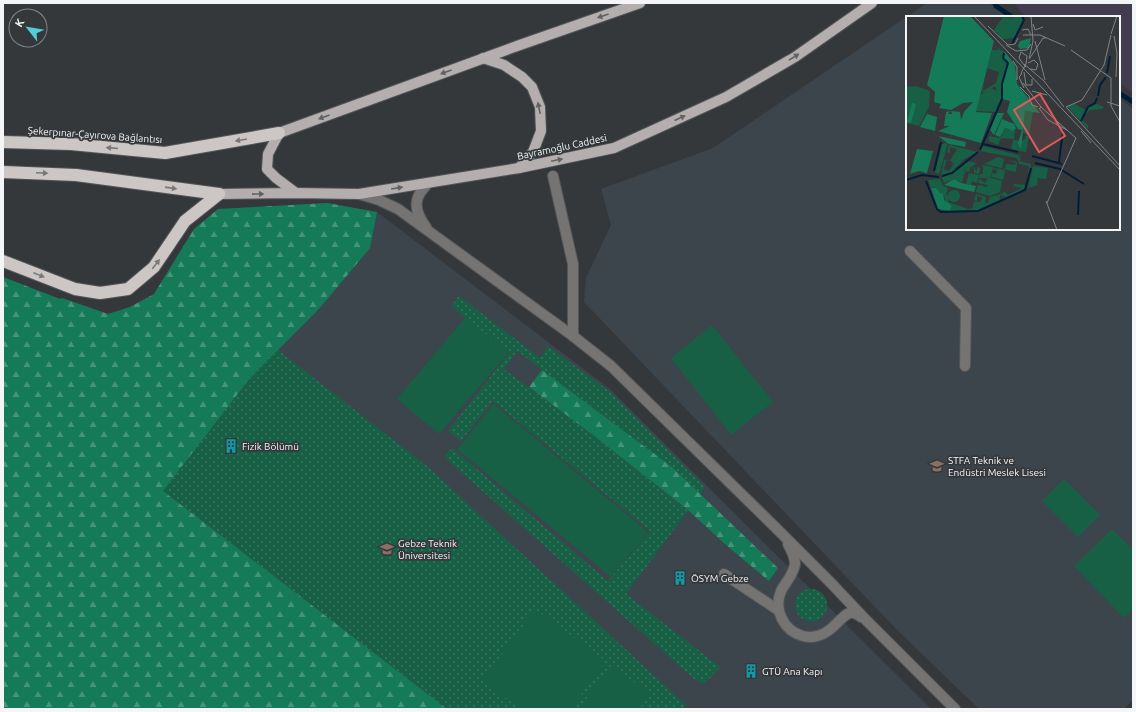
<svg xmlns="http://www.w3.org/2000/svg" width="1136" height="712" font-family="Ubuntu,sans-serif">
<defs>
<pattern id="grass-dots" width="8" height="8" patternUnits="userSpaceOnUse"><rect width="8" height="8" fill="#186045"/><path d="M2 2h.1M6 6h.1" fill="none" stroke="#3a7761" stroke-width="1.8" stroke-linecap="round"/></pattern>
<pattern id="forest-firs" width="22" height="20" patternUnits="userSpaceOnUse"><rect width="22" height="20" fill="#157a58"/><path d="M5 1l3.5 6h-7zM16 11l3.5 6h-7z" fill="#439479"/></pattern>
</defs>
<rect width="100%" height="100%" fill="#35383b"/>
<g fill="#3c444c">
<polygon points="927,3 989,3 1008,17 907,17 907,229 1119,229 1119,98 1133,109 1133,700 1124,709 979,709 897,630 584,302 586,278 611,225 601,189 713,148"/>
<polygon points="327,203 377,212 610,389 931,709 3,709 3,277 60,299 62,298 109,314 130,307 154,294 194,229 218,209"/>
</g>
<polygon fill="#413c4e" points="1015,3 1133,3 1133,93 1119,83 1119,17 1026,17 1020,12"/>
<g fill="url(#grass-dots)">
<polygon points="459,296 540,358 548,346 609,391 705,487 700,495 672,467 517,351 504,369 593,435 688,511 626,594 720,667 710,678 703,684 693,678 444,457 452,448 608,581 650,531 493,401 461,441 448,431 509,353 451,306"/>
<polygon points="278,350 428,467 686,705 683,709 447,709 163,491 250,378"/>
<circle cx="811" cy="605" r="16"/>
</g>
<g fill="url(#forest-firs)">
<polygon points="327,203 377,212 370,248 319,309 250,378 163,491 447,709 3,709 3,277 60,299 62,298 108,314 130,307 154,294 194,229 218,209"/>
<polygon points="542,370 672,467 778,568 769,581 726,545 688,510 593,435 529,387"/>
</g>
<g fill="#186045">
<polygon points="466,317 508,353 439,434 397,399"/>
<polygon points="712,325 773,402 731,435 671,358"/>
<polygon points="494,404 648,532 611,577 457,449"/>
<polygon points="1064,479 1100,515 1078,537 1042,501"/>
<polygon points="1112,529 1133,550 1133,609 1124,618 1074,566"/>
<polygon points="535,609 606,661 571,709 521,709 482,681"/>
<polygon points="611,665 651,694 640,709 578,709"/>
</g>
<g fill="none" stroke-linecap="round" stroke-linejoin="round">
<g stroke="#001e38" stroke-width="5">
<polyline points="995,3 996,6 1012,17"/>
<polyline points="1119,93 1133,102"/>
</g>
<defs>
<g id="minor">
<polyline points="553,176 573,264 573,336"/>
<polyline points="359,194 379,200 398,209 573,336 611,366 775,527 831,583 865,619 955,709"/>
<path d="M 426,227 C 420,219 414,207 418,197 C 420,192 424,188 427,184"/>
<polyline points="910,251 966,308 965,366"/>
<path d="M 788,544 C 791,550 795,556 795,564 C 793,576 786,581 781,591 C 773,610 784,631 803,636 C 818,640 829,632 838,622 C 842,619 845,614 850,613 C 854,612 858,615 861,617"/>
<polyline points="724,574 778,610"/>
</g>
<g id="major">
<polyline points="483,58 504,65 522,77 532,87 540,107 541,131 533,152 519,168"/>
<polyline points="296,193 276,178 267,169 268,154 279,133 517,46 640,3"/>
<polyline points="219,194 296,193 359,194 519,168 614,148 726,97 795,57 872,3"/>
</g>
<g id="highway">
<polyline points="3,142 71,144 165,153 279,133"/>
<polyline points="3,172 76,175 219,194"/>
<polyline points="3,261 75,289 100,293 128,289 154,267 185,221 219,194"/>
</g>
</defs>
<use href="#minor" stroke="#535659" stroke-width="12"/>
<use href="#major" stroke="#535659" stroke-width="12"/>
<use href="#highway" stroke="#535659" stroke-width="14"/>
<use href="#minor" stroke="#767473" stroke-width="10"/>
<use href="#major" stroke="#b4afae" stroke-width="10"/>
<use href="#highway" stroke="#ccc7c5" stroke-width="12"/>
</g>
<defs><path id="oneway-solid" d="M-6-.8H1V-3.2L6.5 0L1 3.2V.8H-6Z"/></defs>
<g fill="#616263">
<use href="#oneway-solid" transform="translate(603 16) rotate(161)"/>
<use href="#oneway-solid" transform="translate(794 57) rotate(-32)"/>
<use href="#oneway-solid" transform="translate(446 72) rotate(160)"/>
<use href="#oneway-solid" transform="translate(539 108) rotate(-101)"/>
<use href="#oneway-solid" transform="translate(324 117) rotate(160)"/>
<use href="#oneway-solid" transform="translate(680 118) rotate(-25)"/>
<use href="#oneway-solid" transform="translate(557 160) rotate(-12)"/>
<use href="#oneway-solid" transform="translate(397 188) rotate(-9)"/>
<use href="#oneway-solid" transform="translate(258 194) rotate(-1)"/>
</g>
<g fill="#797879">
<use href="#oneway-solid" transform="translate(241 140) rotate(170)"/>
<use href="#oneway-solid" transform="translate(112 148) rotate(-175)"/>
<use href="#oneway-solid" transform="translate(42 173) rotate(2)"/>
<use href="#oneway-solid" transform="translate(171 188) rotate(8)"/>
<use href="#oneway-solid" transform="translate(156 264) rotate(-52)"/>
<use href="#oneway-solid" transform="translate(39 275) rotate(22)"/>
</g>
<defs>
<symbol id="building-bare" viewBox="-9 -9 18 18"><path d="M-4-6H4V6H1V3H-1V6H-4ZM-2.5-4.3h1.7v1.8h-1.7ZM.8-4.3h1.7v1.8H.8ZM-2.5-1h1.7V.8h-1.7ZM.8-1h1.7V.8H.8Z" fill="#0f9aa8" stroke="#35383b" stroke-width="2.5" paint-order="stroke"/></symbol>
<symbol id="school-bare" viewBox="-9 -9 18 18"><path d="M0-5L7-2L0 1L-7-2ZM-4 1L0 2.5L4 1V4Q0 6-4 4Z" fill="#8d6e63" stroke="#35383b" stroke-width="2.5" paint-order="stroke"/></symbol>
<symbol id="university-bare" viewBox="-9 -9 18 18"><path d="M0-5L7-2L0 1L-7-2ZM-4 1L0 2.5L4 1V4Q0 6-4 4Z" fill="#8d6e63" stroke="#35383b" stroke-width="2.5" paint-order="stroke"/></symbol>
</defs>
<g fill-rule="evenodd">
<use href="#building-bare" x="221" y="436" width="20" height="20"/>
<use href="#school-bare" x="927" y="456" width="20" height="20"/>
<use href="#university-bare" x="377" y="539" width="20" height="20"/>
<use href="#building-bare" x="670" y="568" width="20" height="20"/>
<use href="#building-bare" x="741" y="661" width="20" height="20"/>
</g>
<g text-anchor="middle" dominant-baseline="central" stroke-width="3.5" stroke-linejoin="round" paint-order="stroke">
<g font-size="10" fill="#f3f5f7" stroke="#35383b">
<text transform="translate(95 135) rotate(4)">Şekerpınar-Çayırova Bağlantısı</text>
<text transform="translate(562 147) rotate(-12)">Bayramoğlu Caddesi</text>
</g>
<g font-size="10" fill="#f3f5f7" stroke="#35383b" text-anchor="start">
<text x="242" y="446">Fizik Bölümü</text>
<text x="948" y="460">STFA Teknik ve<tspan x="948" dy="12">Endüstri Meslek Lisesi</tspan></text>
<text x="398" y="543">Gebze Teknik<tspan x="398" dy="12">Üniversitesi</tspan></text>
<text x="691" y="578">ÖSYM Gebze</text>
<text x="762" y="671">GTÜ Ana Kapı</text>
</g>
</g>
<g transform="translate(906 16)">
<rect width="214" height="214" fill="#35383b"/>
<path d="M 90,31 L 99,36 L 102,47 L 99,65 L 76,77 L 78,65 L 77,75 L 90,67 L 93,56 L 81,52 L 86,34 L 93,34 ZM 97,66 L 95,83 L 89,95 L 96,85 L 91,96 L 70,95 L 74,79 L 85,72 L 91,75 L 89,70 ZM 10,70 L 24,75 L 23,91 L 13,110 L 0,107 L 0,71 ZM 169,88 L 179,94 L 175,103 L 182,109 L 182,113 L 161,90 ZM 191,88 L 198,91 L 196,93 L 184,94 L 178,100 L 182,91 ZM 119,95 L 127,96 L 123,119 L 117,117 ZM 99,112 L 109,115 L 108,123 L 95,122 L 92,129 L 83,125 L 83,120 L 94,122 ZM 119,120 L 123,120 L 120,136 L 105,133 L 107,124 L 116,125 L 120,122 ZM 34,122 L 42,127 L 33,159 L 29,156 L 36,128 L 41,127 ZM 43,129 L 72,136 L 58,143 L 47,155 L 35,160 L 38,144 L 43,145 L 40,145 L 38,154 L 43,155 L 49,146 L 45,149 L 47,146 L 44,145 L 51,133 L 44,131 L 44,137 L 41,136 ZM 77,130 L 115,140 L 112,141 L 115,143 L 113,145 L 125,148 L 120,172 L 72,194 L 44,195 L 46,189 L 41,189 L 37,176 L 35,178 L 28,171 L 25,172 L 22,164 L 34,163 L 37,170 L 42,172 L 40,179 L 44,180 L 42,186 L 62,193 L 66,193 L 68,186 L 75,186 L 76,181 L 71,180 L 71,185 L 68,184 L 70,178 L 80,181 L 79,187 L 82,187 L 84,181 L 91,179 L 94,184 L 100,181 L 94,179 L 94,183 L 92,179 L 103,174 L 99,176 L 102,179 L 116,172 L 108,170 L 107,172 L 106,173 L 108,168 L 120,169 L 123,150 L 113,148 L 111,142 L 74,135 ZM 92,141 L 98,143 L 96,152 L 99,152 L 100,148 L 109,149 L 110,147 L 104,144 L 111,146 L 110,156 L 100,154 L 101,149 L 100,153 L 78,148 ZM 60,145 L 71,147 L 65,151 L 69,152 L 70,156 L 72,151 L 74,152 L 73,158 L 68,157 L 68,152 L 64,151 L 63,156 L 59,155 L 60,151 L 58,155 L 51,153 ZM 77,149 L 87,151 L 85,161 L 79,160 L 96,165 L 94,176 L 84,180 L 70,176 L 72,169 L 81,171 L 82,169 L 72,167 L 73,163 L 80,167 L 81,162 L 73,162 L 74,158 L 77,158 ZM 127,150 L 142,152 L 140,163 L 132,162 L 131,169 L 122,172 ZM 88,152 L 99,154 L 97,164 L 86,161 L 86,157 L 90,158 L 91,153 L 87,154 ZM 50,153 L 59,155 L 56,167 L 48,163 L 38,167 L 36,161 ZM 63,157 L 73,159 L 71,167 L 66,165 L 65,169 L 60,168 Z" fill="#186045"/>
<path d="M 38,0 L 64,0 L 88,25 L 70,96 L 86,97 L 75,127 L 32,115 L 44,110 L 38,110 L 40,96 L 44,95 L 42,98 L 46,98 L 45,95 L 54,96 L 55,104 L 58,96 L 67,86 L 57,87 L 45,94 L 33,92 L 35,88 L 28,86 L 29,76 L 21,69 ZM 125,22 L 123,32 L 114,33 L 112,30 L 114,25 ZM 99,36 L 109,49 L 111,68 L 134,97 L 119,95 L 115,134 L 112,127 L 116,114 L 112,113 L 101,96 L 104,85 L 96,83 L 96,68 L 102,47 L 97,42 ZM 6,87 L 10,88 L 5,107 L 1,106 ZM 91,97 L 98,97 L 88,119 L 84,114 ZM 21,98 L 31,101 L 29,115 L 14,111 ZM 96,103 L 108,108 L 110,112 L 108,115 L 99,112 L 94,121 L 89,119 ZM 32,120 L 60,126 L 59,131 L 43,128 ZM 11,133 L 27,135 L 21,157 L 13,155 L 4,158 ZM 48,163 L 55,167 L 70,170 L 68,176 L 38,169 ZM 25,172 L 30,172 L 35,178 L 37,176 L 38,184 L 46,190 L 44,195 L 32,193 Z" fill="#157a58"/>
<path d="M 108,0 L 116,0 L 118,4 L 108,22 L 97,23 L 88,14 L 97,1 L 108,2 Z" fill="#186045"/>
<path d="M42 180a6 6 0 1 1 12 0a6 6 0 1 1-12 0Z" fill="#186045"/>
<path fill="none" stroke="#001e38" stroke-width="2" d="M 106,28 L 118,4 L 116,0M 201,57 L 204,40M 192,80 L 194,69 L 200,61M 175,105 L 182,91 L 189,87 L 191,82M 77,128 L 112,136M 74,134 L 96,83 L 96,68 L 102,47 L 97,42 L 98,37M 126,140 L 156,148M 153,146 L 157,114M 129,147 L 154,153 L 178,168M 28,155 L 35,126M 36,160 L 46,157 L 72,136M 0,164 L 16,159 L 33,161M 20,165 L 31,193 L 35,196 L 72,195 L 119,174 L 125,152M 172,199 L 173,175"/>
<path fill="none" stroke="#818486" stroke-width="1" d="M 68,0 L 214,154M 127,8 L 129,14 L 137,11M 82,10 L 102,29 L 109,28 L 112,22M 116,14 L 122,13 L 125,19M 205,18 L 211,0M 117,19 L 134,19 L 159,30M 205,19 L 198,49 L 176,84 L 160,91 L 214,150M 208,20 L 211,37 L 210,61M 129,25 L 139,64M 100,29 L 110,35 L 121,34 L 125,28M 165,34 L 205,62 L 205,90 L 214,106M 124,42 L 137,22 L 140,22M 123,43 L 127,25 L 125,0M 107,45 L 111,51 L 111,64M 122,47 L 128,44 L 132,48 L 130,54 L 124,53M 118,48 L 138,65 L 158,91M 118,56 L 120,69 L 126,69 L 126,63M 117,67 L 135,91M 114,71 L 123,80 L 126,89 L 132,91M 118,72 L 113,61 L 115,59 L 116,55 L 120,48 L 121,40 L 115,36 L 113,42 L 115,45 L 119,50 L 120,51M 126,75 L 141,79M 201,86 L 214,90M 133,92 L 142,104 L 161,114M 133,93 L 135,91 L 170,122 L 141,187M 175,115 L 185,127M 140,185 L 151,214"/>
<path fill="#dd5b5c" fill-opacity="0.15" stroke="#dd5b5c" stroke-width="2" d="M 134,78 L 159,120 L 133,136 L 108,94 Z"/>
<rect width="214" height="214" fill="none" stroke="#f3f5f7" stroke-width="2"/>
</g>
<rect width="1136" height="712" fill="none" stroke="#f3f5f7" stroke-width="8"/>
<g transform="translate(28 28) rotate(301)"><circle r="19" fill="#35383b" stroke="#818486"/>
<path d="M0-3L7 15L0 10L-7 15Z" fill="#52ccd6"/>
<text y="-6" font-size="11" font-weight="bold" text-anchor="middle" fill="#f3f5f7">K</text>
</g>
</svg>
